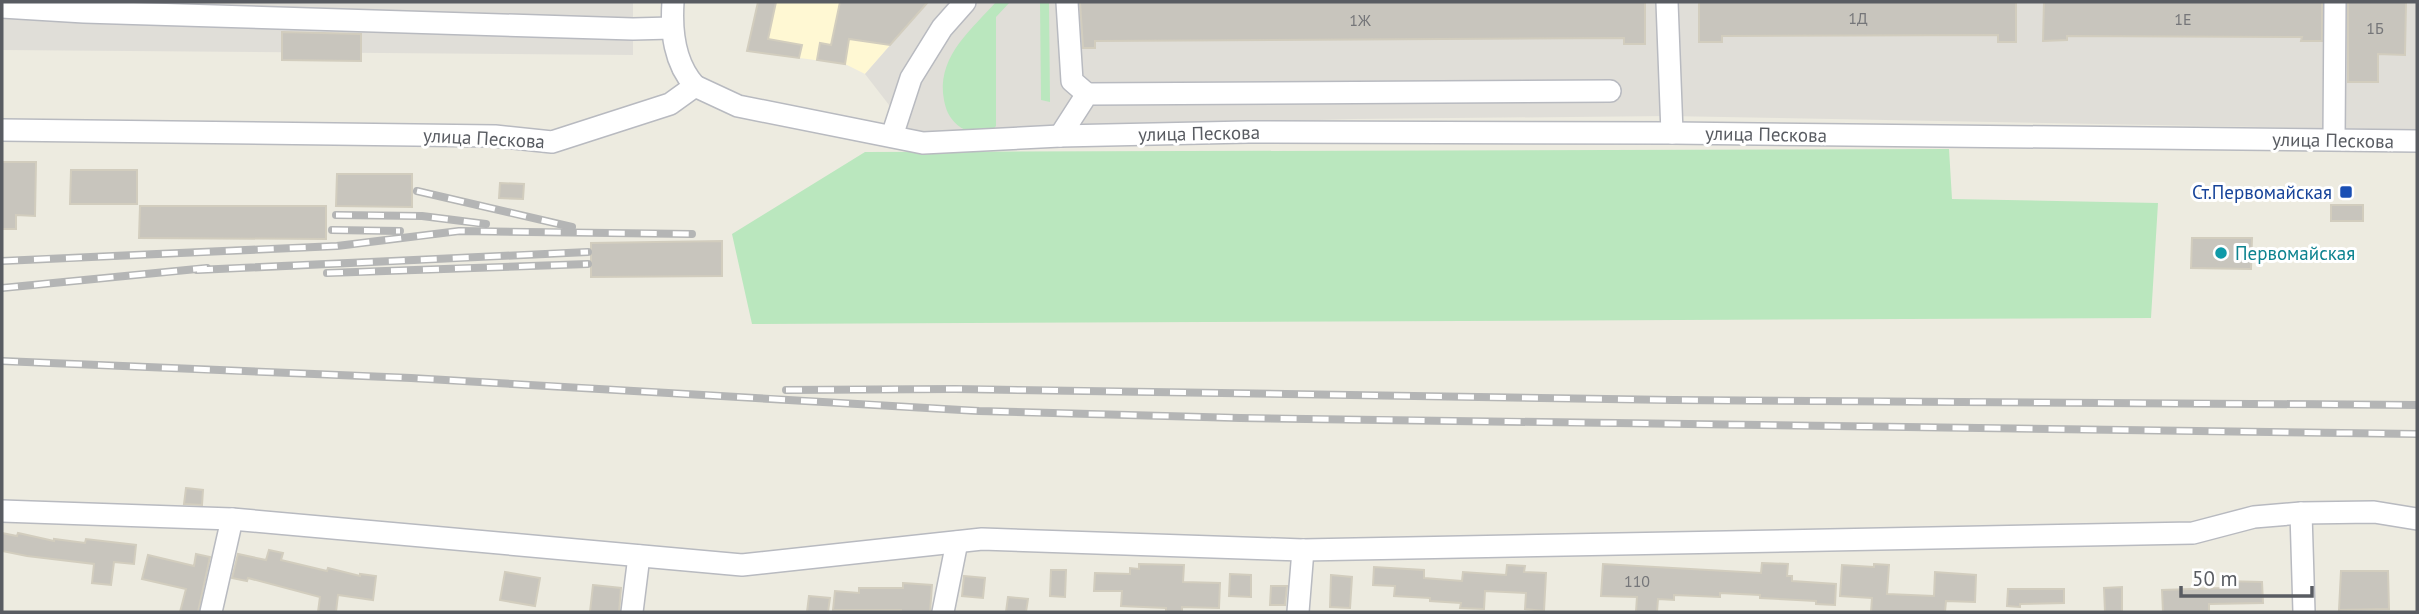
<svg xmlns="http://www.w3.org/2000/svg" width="2419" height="614" font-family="'PT Sans',sans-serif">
<rect width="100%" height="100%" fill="#edebe0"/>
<polygon fill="#fff8d3" points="758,2 928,2 865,74 845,64 747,51"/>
<g fill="#e0ded8">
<polygon points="2,2 633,2 633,55 2,50"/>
<polygon points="928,2 2417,2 2417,130 1668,116 1354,119 910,132 865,74"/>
</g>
<g fill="#bae7be">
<path d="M 996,2 L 1010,2 L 996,17 L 996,126 L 990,133 C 975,135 960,131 951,118 C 946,111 944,102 943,93 C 940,54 972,29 996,2 Z"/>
<polygon points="1040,2 1049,2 1050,102 1041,100"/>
<polygon points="1949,149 1952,199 2158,203 2151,318 752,324 732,234 865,152"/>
</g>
<g fill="#c8c5bd" stroke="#d2cdbe" stroke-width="2">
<polygon points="758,2 776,2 768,39 802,45 799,58 747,51"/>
<polygon points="840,2 928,2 890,45 849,39 845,64 817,60 820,43 831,45"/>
<polygon points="1080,2 1645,2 1645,44 1624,44 1624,38 1095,41 1095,48 1083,48"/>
<polygon points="1699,2 2016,2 2016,42 1998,42 1998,35 1722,36 1722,42 1699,42"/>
<polygon points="2044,2 2322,2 2322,41 2301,41 2302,37 2067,36 2067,40 2043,41"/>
<polygon points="2348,2 2406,2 2405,55 2378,54 2378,82 2348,82"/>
<polygon points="282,32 361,34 361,61 282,60"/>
<polygon points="2,162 36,162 35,216 16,215 16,229 2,229"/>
<polygon points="71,170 137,170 137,204 70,204"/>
<polygon points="337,174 412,174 412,207 336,206"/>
<polygon points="500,183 524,184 523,199 499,198"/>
<rect x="2331" y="205" width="32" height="16"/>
<polygon points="140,206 326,206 326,239 139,238"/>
<polygon points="2192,238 2252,238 2251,269 2191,268"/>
<polygon points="722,241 722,276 591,277 591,243"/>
<polygon points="186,488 203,490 202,505 184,504"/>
<polygon points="2,533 17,536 18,533 54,541 54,539 85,543 86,539 136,545 134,564 114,562 111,585 92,583 94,564 27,556 2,551"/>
<polygon points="269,550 283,553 281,560 327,571 328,568 360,576 360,574 376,576 373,600 338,595 336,612 318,612 320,597 248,578 247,581 232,578 238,554 266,560"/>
<polygon points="196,554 210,557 198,612 180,612 186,589 142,579 148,555 194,566"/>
<polygon points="1762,563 1788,564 1787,576 1792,576 1792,581 1836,584 1835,605 1816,604 1816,601 1760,598 1760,595 1720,593 1720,597 1674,595 1674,600 1658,599 1657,612 1636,612 1637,597 1601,596 1603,564 1761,573"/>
<polygon points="1139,564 1184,565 1183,582 1220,583 1219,608 1182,607 1182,612 1166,612 1166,608 1121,606 1122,591 1094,591 1095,573 1130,574 1130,568 1139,569"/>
<polygon points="1874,564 1889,565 1887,594 1934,596 1935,572 1976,575 1975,602 1946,601 1945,612 1871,612 1872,598 1840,596 1842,565 1874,567"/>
<polygon points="1507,565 1525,566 1524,572 1546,573 1544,611 1525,609 1526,593 1485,591 1484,609 1460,608 1461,603 1430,601 1430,598 1394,596 1395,586 1373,585 1374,567 1424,570 1424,578 1462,581 1463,572 1506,575"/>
<polygon points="1051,570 1066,570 1065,597 1050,596"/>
<polygon points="2341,571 2388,571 2389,609 2339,610"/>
<polygon points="505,572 540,578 535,606 500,600"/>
<polygon points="1230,574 1251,575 1251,597 1229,596"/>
<polygon points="1331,575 1352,577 1350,608 1330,607"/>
<polygon points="964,576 985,578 983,598 962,596"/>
<polygon points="2222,581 2262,582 2263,603 2209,604 2209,612 2163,612 2162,590 2222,588"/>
<polygon points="903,583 932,585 930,612 901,612 901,610 833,610 835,591 859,593 859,588 903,588"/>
<polygon points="593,585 621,588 619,612 590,612"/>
<polygon points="1271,586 1287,586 1285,605 1270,605"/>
<polygon points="2122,587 2122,612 2105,612 2104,588"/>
<polygon points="2008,589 2064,589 2064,603 2020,604 2020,607 2007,606"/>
<polygon points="809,596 830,598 828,612 807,612"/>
<polygon points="1008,597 1028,599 1026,612 1006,612"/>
</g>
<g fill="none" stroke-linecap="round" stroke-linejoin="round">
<defs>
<g id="minor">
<path d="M 673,2 C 671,32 674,63 695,86"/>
<polyline points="1067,2 1072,81 1087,94"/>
<polyline points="1667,2 1672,133"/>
<polyline points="2,7 84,12 633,29 672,28"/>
<polyline points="2,130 495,136 552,142 670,104 695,86 738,106 923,143 1060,136 1248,132 1672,133 2417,141"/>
<polyline points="892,136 911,78 942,28 965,2"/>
<polyline points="1060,136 1087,94 1610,91"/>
<polyline points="2334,139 2335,2"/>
<polyline points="2,511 232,519 742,565 982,539 1303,550 2193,533 2254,517 2301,513 2374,512 2417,519"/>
<polyline points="2301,513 2304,612"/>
<polyline points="211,612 232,519"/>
<polyline points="632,612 639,556"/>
<polyline points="943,612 957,542"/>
<polyline points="1298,612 1303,550"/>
</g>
</defs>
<use href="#minor" stroke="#b8bac0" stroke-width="24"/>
<use href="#minor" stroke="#fff" stroke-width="21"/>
<defs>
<g id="rail">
<polyline points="417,191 572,227"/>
<polyline points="336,215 422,216 486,224"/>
<polyline points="332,230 400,231"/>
<polyline points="2,261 337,246 459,231 692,234"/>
<polyline points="197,270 588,252"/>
<polyline points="327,273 588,264"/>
<polyline points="2,288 207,268"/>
<polyline points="2,361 411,378 979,411 1240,418 2417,434"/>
<polyline points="786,390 955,389 1673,400 2417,405"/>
</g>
</defs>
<use href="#rail" stroke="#b4b5b5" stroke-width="8"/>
<use href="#rail" stroke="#fff" stroke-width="5" stroke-dasharray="16" stroke-linecap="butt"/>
</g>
<rect fill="#1a4fb4" stroke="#fff" stroke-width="2.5" x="2339" y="185" width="14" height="14" rx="3.5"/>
<circle fill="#0f9aa8" stroke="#fff" stroke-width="2.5" cx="2221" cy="253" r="7"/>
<g text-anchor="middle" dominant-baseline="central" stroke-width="6" stroke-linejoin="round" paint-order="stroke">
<g font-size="16" fill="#757679">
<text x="1858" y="18">1Д</text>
<text x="2183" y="19">1Е</text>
<text x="1360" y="20">1Ж</text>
<text x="2375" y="28">1Б</text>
<text x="1637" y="581">110</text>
</g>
<g font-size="19" fill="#595c62" stroke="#fff">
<text transform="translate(1199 133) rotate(-1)">улица Пескова</text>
<text transform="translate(1766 134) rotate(1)">улица Пескова</text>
<text transform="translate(484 138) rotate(3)">улица Пескова</text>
<text transform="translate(2333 140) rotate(1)">улица Пескова</text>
</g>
<g font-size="19" fill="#164399" stroke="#fff" text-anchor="end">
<text x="2332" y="192">Ст.Первомайская</text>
</g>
<g font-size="19" fill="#0d838f" stroke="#fff" text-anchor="start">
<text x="2235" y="253">Первомайская</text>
</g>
</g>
<rect width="2419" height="614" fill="none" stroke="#595c62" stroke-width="7"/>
<path d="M2181 586v10h131v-10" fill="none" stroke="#595c62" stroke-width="3.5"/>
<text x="2192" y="586" font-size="21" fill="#595c62" stroke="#ffffff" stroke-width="5" paint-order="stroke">50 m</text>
</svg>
